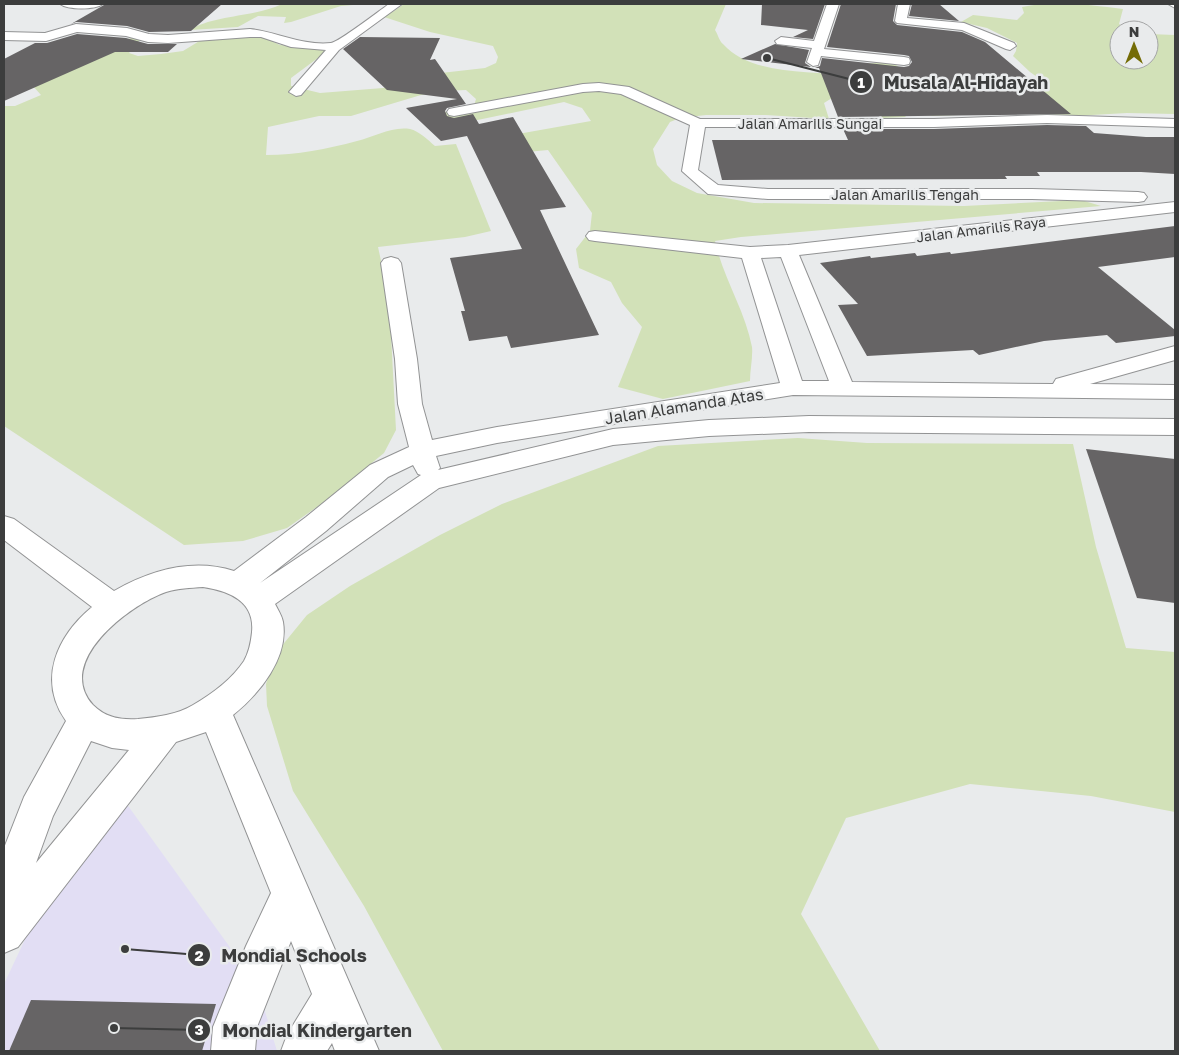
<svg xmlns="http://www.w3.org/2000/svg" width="1179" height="1055" font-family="'Golos Text',sans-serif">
<rect width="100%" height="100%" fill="#e9ebec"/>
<polygon fill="#e2def4" points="126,803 257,985 277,1051 4,1051 4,984 37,914"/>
<g fill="#d2e1b8">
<path d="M 282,4 L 365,4 L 341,6 L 291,22 L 284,23 L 286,17 L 258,16 L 238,27 L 190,30 C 213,15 256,17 282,4 Z"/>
<path d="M 404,4 L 726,4 L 715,30 C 718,34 719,41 723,44 C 750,75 810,71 848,75 L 860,64 L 892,62 L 900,68 L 1029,89 L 1047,84 L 1030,72 L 1013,56 L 1016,51 L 1017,43 L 987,28 L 961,22 L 973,15 L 1017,20 L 1024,13 L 1022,7 C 1053,0 1091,5 1123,9 L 1119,24 L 1130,30 L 1119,30 L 1119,60 L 1149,60 L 1149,34 L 1175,35 L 1175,114 L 1127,113 L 1074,116 L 1012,113 L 932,116 L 917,108 L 898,109 L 906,117 L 882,118 L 878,110 L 832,98 L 824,103 L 829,119 L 766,115 L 706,115 L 680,118 L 670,122 L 653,149 L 657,165 L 672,181 L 697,193 L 754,203 L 964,206 L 1081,200 L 1101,206 L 741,237 L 715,241 C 723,278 745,310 752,347 C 753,357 750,370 750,381 L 663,399 L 618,387 L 642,327 L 622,303 L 611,282 L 579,268 L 576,249 L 590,231 L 592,213 L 548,150 L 483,156 L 495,138 L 591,121 L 582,108 L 564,102 L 439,128 L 430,115 L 474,106 L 476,99 L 466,90 L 443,91 L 421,95 L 351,116 L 319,116 L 268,127 L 266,155 C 297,155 327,149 357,141 C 374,137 392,126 410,129 C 419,131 428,140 435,146 L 456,144 L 491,231 L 465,237 L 378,247 L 389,297 L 396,430 L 384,453 L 324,502 L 287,528 L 243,541 L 184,545 L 4,426 L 4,106 L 15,106 L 41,95 L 24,76 L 131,38 L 140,40 L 129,53 L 138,56 L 161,54 L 183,51 L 206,37 L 263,37 L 280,45 L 324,47 L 326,52 L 291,78 L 291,86 L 320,93 L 383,88 L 441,73 L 485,68 L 496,63 L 498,57 L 493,46 L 430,32 L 381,16 L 394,11 Z"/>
<polygon points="798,438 867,443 1073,444 1096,547 1126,648 1175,652 1175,812 1091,796 970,784 846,818 801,914 880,1051 443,1051 364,906 293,791 267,706 266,684 276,653 307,615 350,586 440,535 502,504 658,446"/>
</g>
<g fill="#666465">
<polygon points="112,4 222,4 191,31 149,32 127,26 76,22 71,24 104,5"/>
<polygon points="762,4 825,4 813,39 793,37 808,30 761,25"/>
<polygon points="841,4 896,4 893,21 897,25 962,32 985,42 1071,114 838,117 819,68 815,68 820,66 822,58 904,67 909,66 912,62 909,56 904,55 827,47"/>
<polygon points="912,4 939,4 959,21 909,16"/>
<polygon points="77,34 126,38 148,44 177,44 168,52 115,52 4,101 4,59 35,43 47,43"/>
<polygon points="360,37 440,38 430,60 435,59 466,104 447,108 445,111 447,116 454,118 473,114 479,124 513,117 566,207 540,210 599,335 511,348 507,336 469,341 461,311 465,311 450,258 522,249 467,136 441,141 406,108 457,99 387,90 343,49"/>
<polygon points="775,44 809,50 805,63 811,67 741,59"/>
<polygon points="1047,125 1086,126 1094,133 1146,137 1175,137 1175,174 1141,172 1037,172 1040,176 1005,176 1007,179 722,180 712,140 848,140 843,129 934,129"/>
<polygon points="1175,226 1175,257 1098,267 1175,330 1175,336 1116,343 1107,335 1044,341 979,355 973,350 867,356 838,305 858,304 820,263 870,256 871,258 915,253 917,256 950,252 951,254"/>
<polygon points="1086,449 1175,459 1175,603 1137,598"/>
<polygon points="31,1000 216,1004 202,1051 9,1051"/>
</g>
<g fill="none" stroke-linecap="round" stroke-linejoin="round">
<defs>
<g id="minor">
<path d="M 60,4 L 103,4 C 95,10 68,10 60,4 Z"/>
<path d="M 389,4 L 402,4 L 339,50 L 301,95 L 296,96 L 289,92 L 326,50 L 291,47 L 261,37 L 250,37 L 168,43 L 148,42 L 126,36 L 77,32 L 46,41 L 4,40 L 4,32 L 45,33 L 76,24 L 127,28 L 149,34 L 168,35 L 250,29 C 277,32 303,46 331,43 C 339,42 379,11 389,4 Z"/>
<polygon points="827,4 839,4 824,49 904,57 909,58 910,61 909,64 904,65 821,56 818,65 813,66 807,62 812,48 777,44 775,41 781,37 814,41"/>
<polygon points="898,4 910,4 907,18 964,23 1014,43 1016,46 1010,50 1006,49 962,30 897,23 895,21"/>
<polygon points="1168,4 1175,4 1175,8"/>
<polygon points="599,83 629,87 700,119 934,119 1047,115 1175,119 1175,127 1047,123 934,127 705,127 698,170 718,185 768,189 1032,189 1138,192 1144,193 1147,197 1144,201 1138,202 1032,199 768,199 708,194 682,171 690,125 621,94 599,91 583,92 454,116 449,115 447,112 449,109 454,108 583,84"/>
<path d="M 1175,202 L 1175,212 L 799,255 L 852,382 L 1053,384 L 1056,379 L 1175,346 L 1175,360 L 1090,384 L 1175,385 L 1175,399 L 793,395 L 497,443 L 436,456 L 440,468 L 438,470 L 613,429 L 709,420 L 809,416 L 1175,419 L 1175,435 L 809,432 L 709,436 L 613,445 L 439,488 L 275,604 C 278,610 282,616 283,622 C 289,658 259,694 233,715 L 379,1051 L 335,1051 L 332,1043 L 327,1051 L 281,1051 L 287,1035 L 312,994 L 291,941 L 257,1027 L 255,1051 L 211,1051 L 213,1027 L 246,946 L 271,893 L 206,732 L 176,742 L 18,947 L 4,953 L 4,848 L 24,797 L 66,721 C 37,680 57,636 92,607 L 4,540 L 4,516 L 14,519 L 114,591 C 151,570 193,558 234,571 L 306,517 L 370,465 L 409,447 L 398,404 L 395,359 L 381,263 L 384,259 L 391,257 L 398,259 L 401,263 L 417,359 L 422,404 L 432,440 L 497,427 L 780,383 L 742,258 L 595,241 L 589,240 L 586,236 L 589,232 L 595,231 L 750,247 L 788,245 ZM 781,257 L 829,381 L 802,381 L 761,258 ZM 413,465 L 418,474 L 421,475 L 260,583 L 326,531 L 388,477 ZM 203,587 C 229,591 255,601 252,632 C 251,642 249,652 244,661 C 232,679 212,694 193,705 C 176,715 157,717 138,719 C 121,720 106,718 93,705 C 54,662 129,605 166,592 C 178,588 190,588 203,587 ZM 91,741 L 112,748 L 129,750 L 36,863 L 53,816 Z"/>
</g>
</defs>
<use href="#minor" stroke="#929394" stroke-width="2"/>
<use href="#minor" fill="#fff" fill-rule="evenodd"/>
</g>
<g text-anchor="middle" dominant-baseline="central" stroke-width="5" stroke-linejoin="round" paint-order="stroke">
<g font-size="14" fill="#3c3d3d" stroke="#e9ebec">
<text x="810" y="123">Jalan Amarilis Sungai</text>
<text x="905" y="194">Jalan Amarilis Tengah</text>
<text transform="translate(981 229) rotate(-7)">Jalan Amarilis Raya</text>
</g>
<g font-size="16" fill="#3c3d3d" stroke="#e9ebec">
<text transform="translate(684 406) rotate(-9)">Jalan Alamanda Atas</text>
</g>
</g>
<path fill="none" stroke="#3c3d3d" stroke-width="2" d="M767 58L861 82M125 949L199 955M114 1028L199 1030"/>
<g fill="#3c3d3d" stroke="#e9ebec" stroke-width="2">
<circle cx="767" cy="58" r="5"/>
<circle cx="125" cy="949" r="5"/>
<circle cx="114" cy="1028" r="5"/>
<circle cx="861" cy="82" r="12"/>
<circle cx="199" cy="955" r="12"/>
<circle cx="199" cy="1030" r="12"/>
</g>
<g font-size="15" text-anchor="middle" font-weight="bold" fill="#fff">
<text x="861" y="88">1</text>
<text x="199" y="961">2</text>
<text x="199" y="1035">3</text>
</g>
<g font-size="18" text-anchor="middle" font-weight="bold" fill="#3c3d3d" stroke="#e9ebec" stroke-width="5" stroke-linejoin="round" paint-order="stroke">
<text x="966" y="89">Musala Al-Hidayah</text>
<text x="294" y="962">Mondial Schools</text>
<text x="317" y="1037">Mondial Kindergarten</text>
</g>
<rect width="1179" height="1055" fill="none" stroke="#3c3d3d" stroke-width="10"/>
<g transform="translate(1134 45)"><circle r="24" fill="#e9ebec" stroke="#a4a5a6"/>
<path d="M0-4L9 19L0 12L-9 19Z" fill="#746c06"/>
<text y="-8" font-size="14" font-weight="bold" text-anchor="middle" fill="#3c3d3d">N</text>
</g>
</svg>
